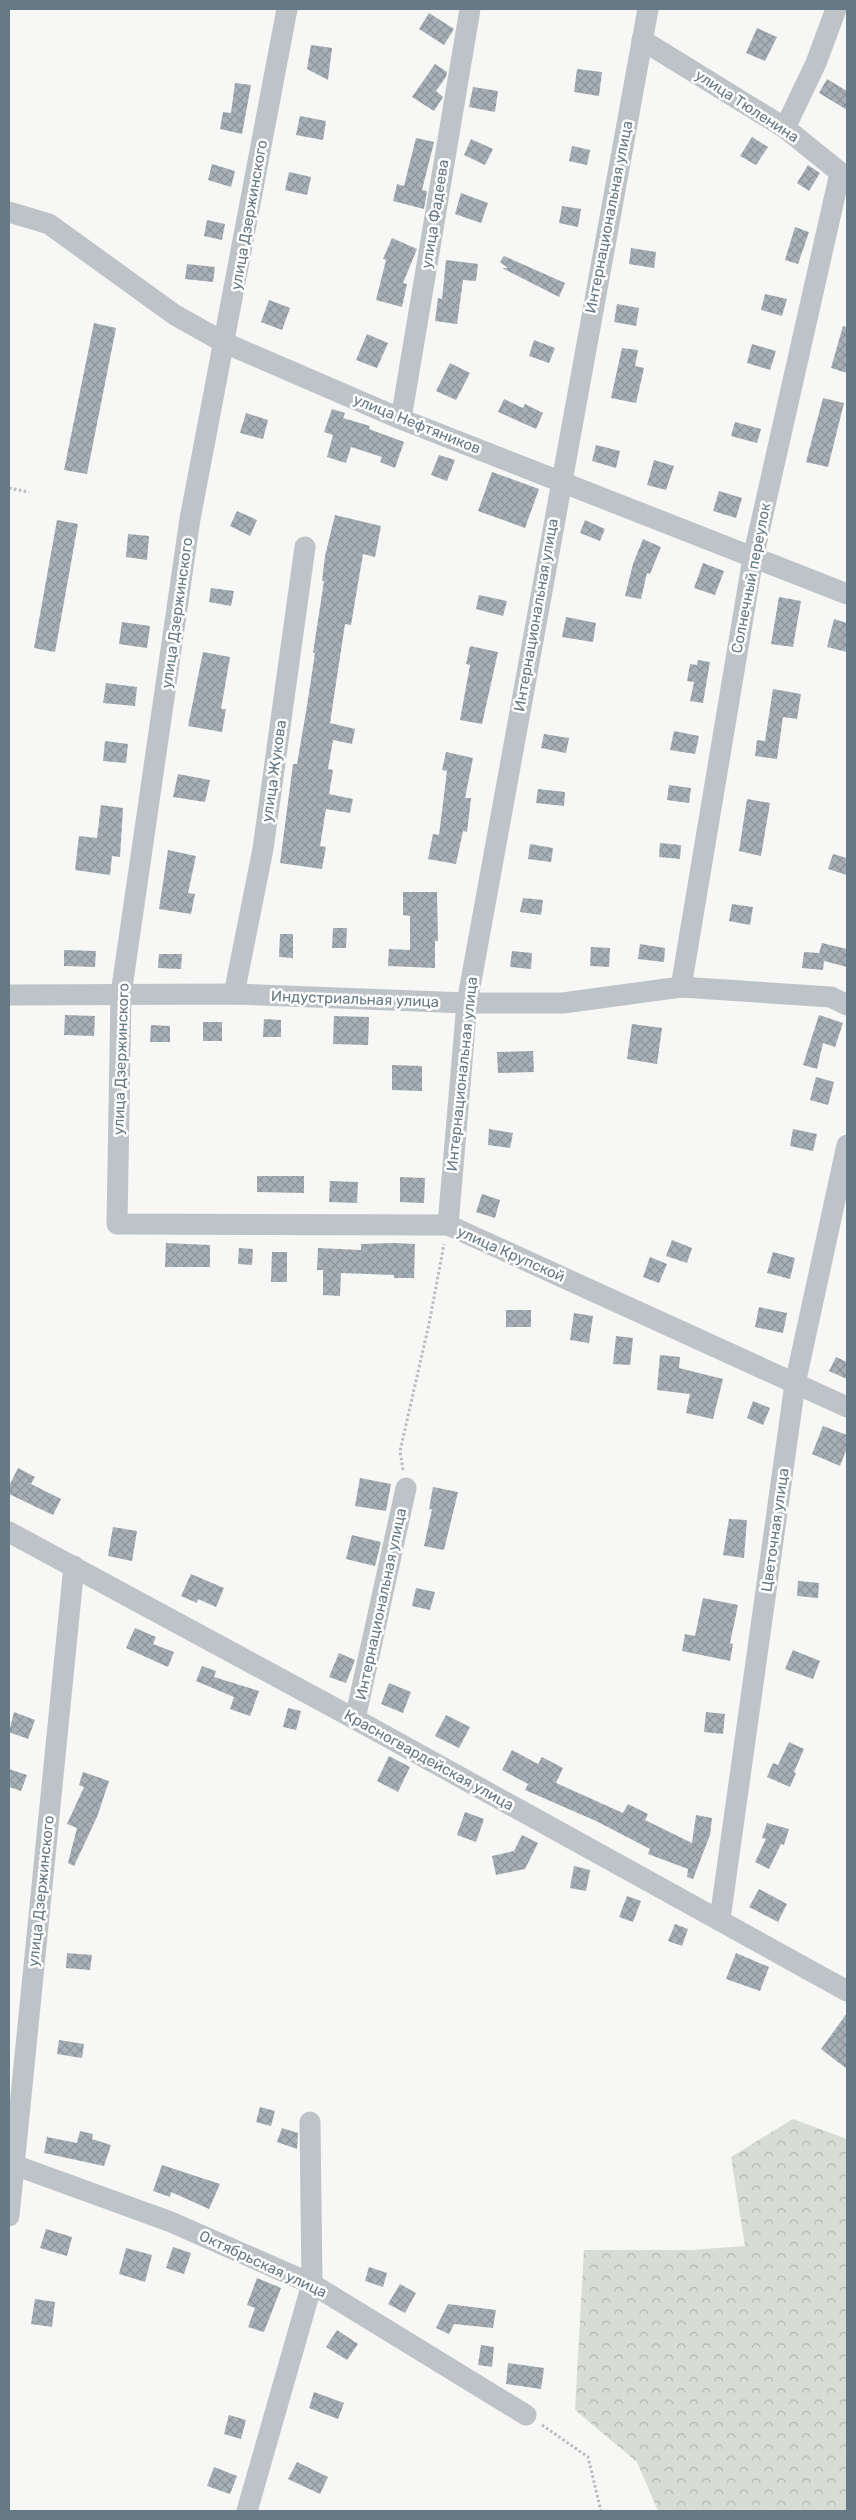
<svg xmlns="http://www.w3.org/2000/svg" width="856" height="2520" font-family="Rubik,sans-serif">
<defs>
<pattern id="forest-crowns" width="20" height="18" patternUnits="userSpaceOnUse" patternTransform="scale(1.25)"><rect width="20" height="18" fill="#d7dcd4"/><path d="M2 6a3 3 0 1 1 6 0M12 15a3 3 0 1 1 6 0" fill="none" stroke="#b2b7b2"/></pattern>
<pattern id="building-cross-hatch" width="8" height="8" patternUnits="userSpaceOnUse" patternTransform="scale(1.25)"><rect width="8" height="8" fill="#a7b0b6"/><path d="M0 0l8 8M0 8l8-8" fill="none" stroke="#8c949a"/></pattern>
</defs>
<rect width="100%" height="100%" fill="#f7f7f5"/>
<polygon fill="url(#forest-crowns)" points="793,2119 847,2139 847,2511 658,2511 637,2462 575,2410 584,2250 691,2250 745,2246 731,2157"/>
<g fill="url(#building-cross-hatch)">
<polygon points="429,13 454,29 444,45 419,29"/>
<polygon points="757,28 777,37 765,61 746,53"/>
<polygon points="311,45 332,48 328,80 307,69"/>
<polygon points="435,64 447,72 446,77 436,91 443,97 434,111 412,97"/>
<polygon points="577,69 602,72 599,96 574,92"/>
<polygon points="827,79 847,91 847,110 819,93"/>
<polygon points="235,83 251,85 242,134 220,129 223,112 231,113"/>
<polygon points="473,87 498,91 495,112 469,107"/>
<polygon points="300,116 326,121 323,140 296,135"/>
<polygon points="752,137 768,147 756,165 740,156"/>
<polygon points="416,138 434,142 422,190 427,191 424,209 393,201 397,184 404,186"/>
<polygon points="471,139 493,149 485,165 464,155"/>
<polygon points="572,146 590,150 587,165 569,161"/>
<polygon points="212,164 235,171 231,187 208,180"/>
<polygon points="808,165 820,173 809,191 797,183"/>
<polygon points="289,172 311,177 307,195 285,190"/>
<polygon points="461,193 488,203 481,223 455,214"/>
<polygon points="562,206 581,209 578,227 559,223"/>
<polygon points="207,220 225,224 222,240 204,236"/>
<polygon points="795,227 809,232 798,264 785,260"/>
<polygon points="392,238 417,249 403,283 407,284 402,307 376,300 386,260 383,259"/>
<polygon points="631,248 656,252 654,268 629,264"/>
<polygon points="504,256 565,283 559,297 502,268 508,268 500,262"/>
<polygon points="446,260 478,264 476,281 463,280 457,324 435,321 438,298 442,299"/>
<polygon points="187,264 215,267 213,282 185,279"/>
<polygon points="765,294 787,299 782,316 761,310"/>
<polygon points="269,300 290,308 282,330 261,322"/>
<polygon points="617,304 639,308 636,326 614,322"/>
<polygon points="94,323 116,328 87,474 64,470"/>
<polygon points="843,326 847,327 847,373 831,368"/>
<polygon points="367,334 388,343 377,368 356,360"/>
<polygon points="534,340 555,348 549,363 529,356"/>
<polygon points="752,344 776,351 770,370 747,363"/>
<polygon points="622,348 638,350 635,366 644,368 636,403 611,398"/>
<polygon points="450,363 470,373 456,400 436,391"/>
<polygon points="823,398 844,403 828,467 806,462"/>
<polygon points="504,399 523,408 525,404 543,413 536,429 498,412"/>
<polygon points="332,409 345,413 343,418 370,426 369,429 404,442 395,468 380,462 382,457 351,447 346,463 327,457 333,435 324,432"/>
<polygon points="246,413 268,420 263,439 240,433"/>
<polygon points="735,422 761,429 757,443 731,436"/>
<polygon points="596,445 620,451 616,468 592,461"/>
<polygon points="439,455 455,460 447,481 431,475"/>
<polygon points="654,460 674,466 666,490 647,485"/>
<polygon points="492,472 539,489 525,528 478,511"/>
<polygon points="719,491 742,498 736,518 713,511"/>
<polygon points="237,511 257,520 250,536 230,526"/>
<polygon points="335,515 381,526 375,557 363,554 351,625 345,624 330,723 355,729 352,744 333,740 328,769 333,770 329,794 353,799 350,813 326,809 320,846 326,847 322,869 280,863 293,764 297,764 307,706 315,653 313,653 324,581 322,581 325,556"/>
<polygon points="57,520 78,524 55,652 34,648"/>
<polygon points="585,520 605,529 600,541 580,533"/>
<polygon points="128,534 149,536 147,560 126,557"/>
<polygon points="643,539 661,547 650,574 647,573 641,599 625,596 633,564"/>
<polygon points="703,563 724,571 715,595 694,588"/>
<polygon points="211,588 234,591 231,606 209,602"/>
<polygon points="479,595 507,601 503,616 476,609"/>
<polygon points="779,597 801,601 793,647 771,644"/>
<polygon points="566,617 596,623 593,642 562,637"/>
<polygon points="834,619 847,623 847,652 827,647"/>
<polygon points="122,622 150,626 147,648 119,644"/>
<polygon points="470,646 498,652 482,724 460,720 470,665 466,664"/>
<polygon points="203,652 230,657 221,709 226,709 222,732 188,726"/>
<polygon points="698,660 710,662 703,703 690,701 694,682 687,681 690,664 697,665"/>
<polygon points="106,683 137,687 135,706 103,703"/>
<polygon points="773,689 801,694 797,719 783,717 777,759 755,756 757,740 765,741"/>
<polygon points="674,731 699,736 695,754 670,750"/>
<polygon points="544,734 569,738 566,753 541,748"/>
<polygon points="105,741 128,744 126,763 103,761"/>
<polygon points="446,752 473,758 465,798 471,798 467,832 463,831 456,864 428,859 433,834 439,835 447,771 442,770"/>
<polygon points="178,774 210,780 205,802 173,797"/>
<polygon points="669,785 691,788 689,803 667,800"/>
<polygon points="538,789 565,792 564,806 536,803"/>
<polygon points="747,799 770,803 761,856 739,851"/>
<polygon points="101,805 123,808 120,857 112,856 110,875 75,870 79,836 97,838"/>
<polygon points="660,843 681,845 680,859 659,857"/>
<polygon points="530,844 553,848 551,862 528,859"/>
<polygon points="168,850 196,856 188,893 195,894 191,914 159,909"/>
<polygon points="833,854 847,858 847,875 828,869"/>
<polygon points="403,892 437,892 438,941 435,941 435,968 388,966 389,949 410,950 410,916 403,915"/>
<polygon points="523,898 543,900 541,915 520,912"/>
<polygon points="732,904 753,907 750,925 729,921"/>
<polygon points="333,928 347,928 346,948 332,948"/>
<polygon points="280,934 293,934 293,958 279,957"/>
<polygon points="822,943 847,949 847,967 824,961 823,970 802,968 804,952 819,953"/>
<polygon points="640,944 665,948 664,962 638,959"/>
<polygon points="591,947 610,948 609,967 590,966"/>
<polygon points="64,950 96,951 95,967 64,966"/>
<polygon points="512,951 532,953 531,969 510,967"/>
<polygon points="159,954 182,954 181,969 158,968"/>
<polygon points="65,1015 95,1016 94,1036 64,1035"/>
<polygon points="819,1015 843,1023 835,1047 823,1043 817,1069 803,1065"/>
<polygon points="334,1016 369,1017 368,1045 333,1044"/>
<polygon points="264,1019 281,1020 281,1037 263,1037"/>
<rect x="203" y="1022" width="19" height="19"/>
<polygon points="632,1024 662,1028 657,1064 627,1059"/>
<polygon points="151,1025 170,1026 170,1042 150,1042"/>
<polygon points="533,1051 534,1072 498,1073 497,1052"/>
<polygon points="392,1065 422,1066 422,1091 392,1090"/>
<polygon points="816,1077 834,1082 828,1105 810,1100"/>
<polygon points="489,1129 513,1133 510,1148 488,1145"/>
<polygon points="793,1129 817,1134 813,1151 790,1146"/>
<polygon points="257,1176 304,1176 304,1193 257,1192"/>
<polygon points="400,1177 425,1178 424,1203 400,1202"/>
<polygon points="330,1181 358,1182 357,1203 329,1202"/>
<polygon points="482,1194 500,1200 495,1218 476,1212"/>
<polygon points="672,1240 692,1248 687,1263 666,1256"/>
<polygon points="166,1243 210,1245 210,1267 165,1267"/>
<polygon points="395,1243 415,1244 414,1278 394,1278 394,1275 341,1273 340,1296 323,1295 323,1270 317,1270 318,1248 361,1250 361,1244"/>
<polygon points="239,1248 253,1249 252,1265 238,1264"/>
<polygon points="272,1252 287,1252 287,1282 271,1282"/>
<polygon points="773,1252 795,1258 790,1279 767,1273"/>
<polygon points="650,1257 667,1264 659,1283 643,1277"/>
<polygon points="759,1307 787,1313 783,1333 755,1327"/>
<rect x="506" y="1310" width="25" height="17"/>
<polygon points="574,1313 593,1316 589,1343 570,1340"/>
<polygon points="616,1336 633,1338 630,1365 613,1364"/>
<polygon points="660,1355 680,1357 679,1368 723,1379 713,1419 686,1413 690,1394 657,1390"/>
<polygon points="836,1357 847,1362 847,1379 829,1371"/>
<polygon points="753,1401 770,1408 763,1425 747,1418"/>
<polygon points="823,1426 847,1435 847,1448 840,1466 812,1454"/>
<polygon points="18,1468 35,1477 31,1484 61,1499 53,1515 9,1494 9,1486"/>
<polygon points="360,1478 391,1484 386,1511 355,1506"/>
<polygon points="433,1487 458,1492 444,1550 424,1546 432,1509 429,1509"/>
<polygon points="729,1519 747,1520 744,1558 723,1555"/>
<polygon points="113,1527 137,1531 132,1561 108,1556"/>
<polygon points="352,1535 381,1542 375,1566 346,1559"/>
<polygon points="191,1574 224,1588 216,1607 198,1599 197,1603 181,1596"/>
<polygon points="798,1581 819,1583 818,1598 797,1596"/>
<polygon points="416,1588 435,1592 430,1610 412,1606"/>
<polygon points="703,1598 738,1605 730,1643 733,1644 730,1661 682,1651 685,1634 695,1636"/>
<polygon points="135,1628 156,1637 153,1644 174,1652 168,1667 126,1648"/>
<polygon points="793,1650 820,1661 813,1679 785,1669"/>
<polygon points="339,1653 355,1660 346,1683 329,1677"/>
<polygon points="202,1666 216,1671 214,1677 259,1691 250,1716 230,1709 234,1697 196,1681"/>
<polygon points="389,1683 411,1692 403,1713 381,1704"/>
<polygon points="288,1708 301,1711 296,1730 283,1727"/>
<polygon points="14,1712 35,1720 28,1739 9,1732"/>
<polygon points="706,1712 725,1714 723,1734 704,1732"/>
<polygon points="446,1715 470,1727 459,1748 435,1736"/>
<polygon points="789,1742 804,1749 794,1772 796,1773 790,1787 767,1777 773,1763 778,1765"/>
<polygon points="512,1750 538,1764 542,1757 563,1768 556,1783 623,1813 628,1804 648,1814 645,1820 692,1843 696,1815 712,1818 710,1835 693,1879 687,1877 688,1869 648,1854 650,1849 596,1821 525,1790 528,1784 502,1770"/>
<polygon points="389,1756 410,1767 398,1792 377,1781"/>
<polygon points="9,1769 27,1775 21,1791 9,1787"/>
<polygon points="83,1772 109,1781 97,1817 74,1866 68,1863 77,1828 67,1824 84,1787 79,1785"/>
<polygon points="465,1812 484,1819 476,1842 457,1835"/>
<polygon points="767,1823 789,1829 784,1845 781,1844 769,1869 755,1862 766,1839 762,1838"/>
<polygon points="522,1835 538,1843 525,1869 496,1875 492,1856 514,1851"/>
<polygon points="574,1866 590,1870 586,1891 570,1888"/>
<polygon points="759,1889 787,1904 778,1922 749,1907"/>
<polygon points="627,1896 641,1901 633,1922 619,1917"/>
<polygon points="675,1924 688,1929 682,1946 668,1941"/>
<polygon points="67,1953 92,1955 90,1970 66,1968"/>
<polygon points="736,1953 769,1967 760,1991 726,1979"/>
<polygon points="847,2013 847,2069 821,2049"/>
<polygon points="59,2040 84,2044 82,2058 57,2054"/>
<polygon points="260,2107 275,2111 271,2126 256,2122"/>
<polygon points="282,2128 298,2133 297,2149 277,2142"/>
<polygon points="80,2131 93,2134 92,2139 111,2145 104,2166 44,2153 47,2137 77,2143"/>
<polygon points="162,2165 220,2184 209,2209 171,2192 170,2197 153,2191"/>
<polygon points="46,2229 72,2237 67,2256 40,2248"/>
<polygon points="173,2247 191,2253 184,2274 166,2268"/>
<polygon points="126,2248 152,2255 145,2282 119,2274"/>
<polygon points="369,2267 387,2273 383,2287 365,2281"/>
<polygon points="257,2278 281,2288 264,2332 248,2327 255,2308 247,2305"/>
<polygon points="400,2284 416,2293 405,2313 388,2304"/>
<polygon points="35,2299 55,2302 52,2327 31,2324"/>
<polygon points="448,2304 496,2310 493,2328 454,2324 449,2334 436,2328"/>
<polygon points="337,2330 358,2344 347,2360 326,2347"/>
<polygon points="481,2345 494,2347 492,2367 478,2365"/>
<polygon points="508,2363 544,2368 541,2389 506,2384"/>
<polygon points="314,2392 344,2403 338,2419 309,2408"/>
<polygon points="229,2415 246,2420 241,2439 224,2434"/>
<polygon points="297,2462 328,2477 320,2494 288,2479"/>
<polygon points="214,2467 237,2476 230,2494 207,2486"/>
</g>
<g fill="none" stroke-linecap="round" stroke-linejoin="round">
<g stroke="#b9bcbf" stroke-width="3" stroke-dasharray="2.5 2.5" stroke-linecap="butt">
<polyline points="9,488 29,492"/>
<polyline points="403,1470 400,1451 429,1324 444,1244"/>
<polyline points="542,2425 588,2457 601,2511"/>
</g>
<g stroke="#bec3c7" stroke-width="21">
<polyline points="287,9 190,519 121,994 117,1224 448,1225 847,1407"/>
<polyline points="642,40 785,128 847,178"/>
<polyline points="785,128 816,63 836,9"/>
<polyline points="9,212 49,224 175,315 225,343 401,419 847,594"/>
<polyline points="401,419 470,9"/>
<polyline points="681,987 753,558 840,173"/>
<polyline points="234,994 263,849 305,547"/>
<polyline points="9,995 234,994 467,1003 563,1003 681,987 831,997 847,1005"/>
<polyline points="448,1225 467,1003 648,9"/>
<polyline points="9,1532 355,1719 847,1991"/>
<polyline points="355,1719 406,1488"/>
<polyline points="720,1919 795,1384 847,1145"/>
<polyline points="9,2163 171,2222 312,2284 526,2415"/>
<polyline points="9,2216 74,1566"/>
<polyline points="247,2511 312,2284 310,2122"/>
</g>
</g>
<g text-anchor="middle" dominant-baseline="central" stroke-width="5" stroke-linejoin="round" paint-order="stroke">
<g font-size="15" fill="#677985" stroke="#fff">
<text transform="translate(747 106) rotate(33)">улица Тюленина</text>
<text transform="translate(435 214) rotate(-81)">улица Фадеева</text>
<text transform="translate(249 215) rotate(-80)">улица Дзержинского</text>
<text transform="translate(609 217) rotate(-79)">Интернациональная улица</text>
<text transform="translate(417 424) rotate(22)">улица Нефтяников</text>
<text transform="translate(751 578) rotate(-79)">Солнечный переулок</text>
<text transform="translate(177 613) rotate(-82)">улица Дзержинского</text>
<text transform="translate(536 615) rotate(-80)">Интернациональная улица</text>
<text transform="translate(274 771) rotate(-82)">улица Жукова</text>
<text transform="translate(355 999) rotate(2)">Индустриальная улица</text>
<text transform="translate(121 1059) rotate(-88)">улица Дзержинского</text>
<text transform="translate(462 1074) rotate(-84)">Интернациональная улица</text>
<text transform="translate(511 1254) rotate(24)">улица Крупской</text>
<text transform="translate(775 1530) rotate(-82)">Цветочная улица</text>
<text transform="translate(381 1604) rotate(-78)">Интернациональная улица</text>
<text transform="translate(429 1760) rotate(29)">Красногвардейская улица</text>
<text transform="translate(41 1891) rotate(-84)">улица Дзержинского</text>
<text transform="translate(263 2264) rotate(25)">Октябрьская улица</text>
</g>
</g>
<rect width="856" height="2520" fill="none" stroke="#677985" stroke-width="20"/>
</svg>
